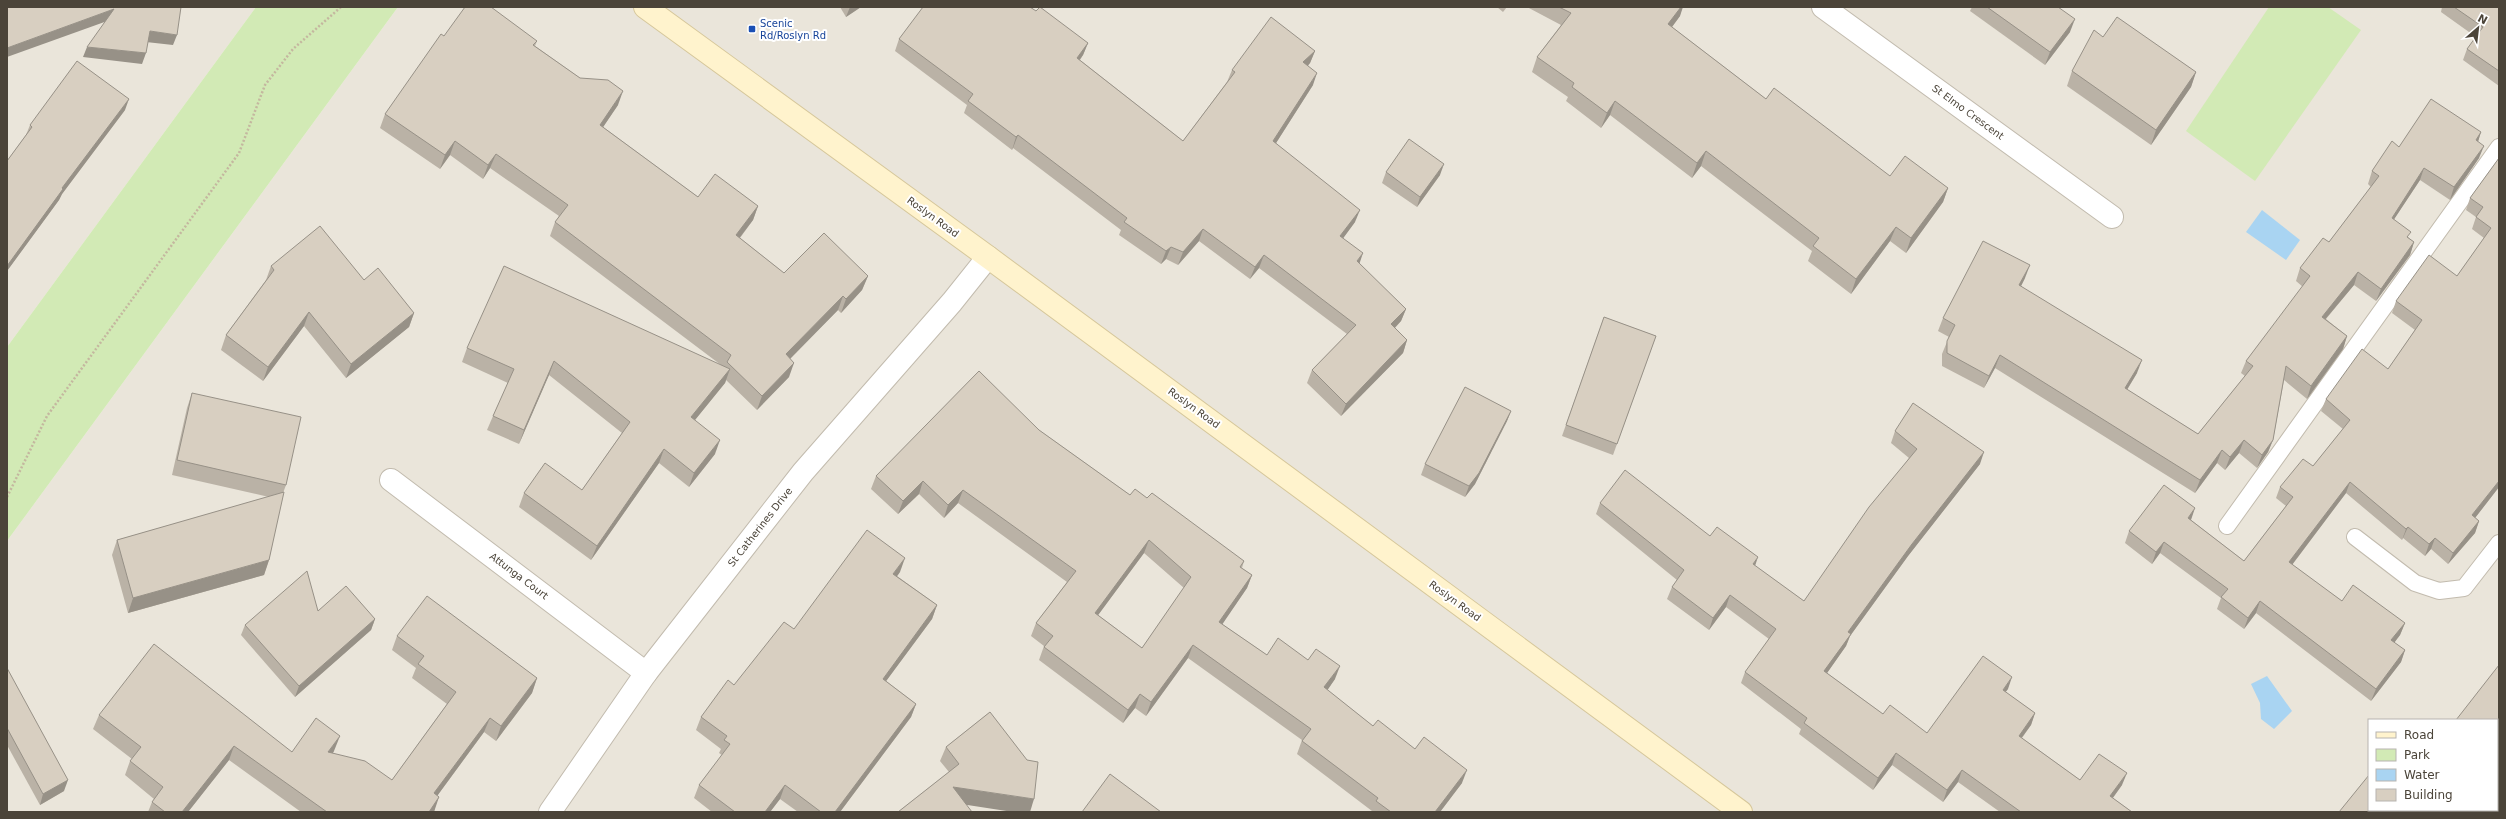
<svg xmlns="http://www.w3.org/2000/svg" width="2506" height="819" font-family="'DejaVu Sans',sans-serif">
<rect width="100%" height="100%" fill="#f6f3ec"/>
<g fill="#eae5da" fill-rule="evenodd">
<polygon points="7,7 256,7 7,347"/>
<path d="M 398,7 L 2499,7 L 2499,812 L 7,812 L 7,541 ZM 2369,720 L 2497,720 L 2497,810 L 2369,810 Z"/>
</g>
<g fill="#d2eab5">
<polygon points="256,7 398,7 7,541 7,347"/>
<polygon points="2269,7 2328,7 2361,30 2255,181 2186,131"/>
</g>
<g fill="#a9d4f2">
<polygon points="2262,210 2300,240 2286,260 2246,232"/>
<polygon points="2267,676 2292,711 2274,729 2261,719 2260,703 2251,684"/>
</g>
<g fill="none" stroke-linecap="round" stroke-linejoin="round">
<defs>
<g id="lane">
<polyline points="2227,526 2499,147"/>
<polyline points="2355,537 2415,583 2439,591 2464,588 2499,543"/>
</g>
<g id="street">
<polyline points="1823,7 2112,217"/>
<polyline points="391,480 646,673"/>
<polyline points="550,812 646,673 803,472 952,302 988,257"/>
</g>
<polyline id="secondary" points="645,7 988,257 1741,812"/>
</defs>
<use href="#lane" stroke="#c2bbae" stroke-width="18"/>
<use href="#street" stroke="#c2bbae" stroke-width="24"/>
<use href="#secondary" stroke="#d6c79b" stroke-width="24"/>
<polyline stroke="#c4b79f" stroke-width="2.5" stroke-dasharray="2 2" stroke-linecap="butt" points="7,497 47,416 239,153 265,85 293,49 341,7"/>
<use href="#lane" stroke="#fff" stroke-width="16"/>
<use href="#street" stroke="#fff" stroke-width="22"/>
<use href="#secondary" stroke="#fff3cd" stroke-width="22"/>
</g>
<g fill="#bab2a6" fill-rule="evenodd">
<polygon points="840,7 861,7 846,17"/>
<polygon points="1497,7 1507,7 1503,12"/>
<polygon points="1527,7 1681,7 1680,16 1672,27 1766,99 1890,176 1948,188 1943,202 1906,253 1890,241 1851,294 1808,261 1812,251 1701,166 1692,178 1610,115 1601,128 1566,101 1568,97 1532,72 1537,57 1561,25"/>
<polygon points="1972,7 2058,7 2070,32 2045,65 1970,11"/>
<polygon points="2442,7 2499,7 2499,86 2463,60 2467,49 2476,37 2441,12"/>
<polygon points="1036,11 1088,43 1083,55 1080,60 1183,141 1227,82 1232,70 1315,51 1310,63 1308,66 1313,85 1276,143 1355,222 1343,238 1359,264 1406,309 1401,321 1395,328 1407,340 1403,353 1341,416 1307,383 1312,370 1347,334 1259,268 1250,279 1199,241 1178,265 1166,259 1161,264 1119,235 1121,230 1013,148 1012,150 964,113 967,105 895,51 899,39"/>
<polygon points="444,36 537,41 535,46 618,105 603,127 698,197 758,206 753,220 740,238 784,273 868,276 862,290 841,313 838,310 790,359 789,377 757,410 726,380 725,383 695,420 715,454 689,487 659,463 591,560 519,507 524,493 582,490 622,433 549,375 519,444 487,430 493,416 508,383 462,362 467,348 721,365 550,236 555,222 559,216 490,168 483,179 450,155 440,169 380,128 385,114"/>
<polygon points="2103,37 2196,72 2191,87 2151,145 2067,86 2072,71"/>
<polygon points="125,110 62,194 59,200 7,271 7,161 26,135 30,125"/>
<polygon points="2481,132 2478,141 2479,158 2450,200 2420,180 2394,219 2409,238 2414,242 2410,255 2376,301 2354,285 2326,319 2347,336 2343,349 2307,399 2284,380 2273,440 2268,452 2257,468 2239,453 2225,470 2217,463 2195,493 1995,368 1984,388 1942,366 1942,354 1949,337 1938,331 1943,318 2025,278 2021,286 2137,373 2127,390 2198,434 2245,376 2241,373 2246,361 2303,287 2296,281 2300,268 2329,242 2371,187 2368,184 2372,171 2399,147"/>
<polygon points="2499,158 2499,487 2475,518 2479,521 2475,533 2448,564 2431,549 2425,556 2403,538 2402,540 2346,493 2292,565 2342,601 2405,623 2400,635 2394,643 2405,650 2401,662 2371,701 2256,613 2244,629 2217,609 2221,598 2160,553 2152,564 2125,543 2129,531 2191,520 2244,561 2286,506 2276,498 2280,487 2313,466 2343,429 2321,411 2326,399 2388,369 2415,330 2392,313 2396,301 2457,276 2484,238 2472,229 2476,217 2466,210 2470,198"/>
<polygon points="1386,172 1440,175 1417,207 1382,183"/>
<polygon points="271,266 364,280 414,313 409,327 346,378 304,326 263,381 221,350 226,335 266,280"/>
<polygon points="1604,317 1656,336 1613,455 1562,436"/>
<polygon points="192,393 286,485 283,493 269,560 264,575 128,613 112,555 117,540 269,497 172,475 187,408"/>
<polygon points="1511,411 1507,421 1475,484 1465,497 1421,475 1425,464"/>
<path d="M 1039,430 L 1130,495 L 1147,498 L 1244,561 L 1242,568 L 1252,575 L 1247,588 L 1222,624 L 1267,655 L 1335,679 L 1327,690 L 1373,726 L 1415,749 L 1462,783 L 1440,812 L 1372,812 L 1372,811 L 1297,754 L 1302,740 L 1188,658 L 1146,716 L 1135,708 L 1123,723 L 1039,660 L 1044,646 L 1031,636 L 1036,623 L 1067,582 L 958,503 L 944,518 L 919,494 L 898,514 L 871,489 L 876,476 ZM 1144,553 L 1184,588 L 1142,648 L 1098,615 Z"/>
<polygon points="1895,431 1980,464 1908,556 1850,636 1846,646 1827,673 1883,714 1927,733 2008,689 2005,692 2035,713 2031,725 2022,738 2080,780 2122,785 2113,798 2132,812 2000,812 1958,782 1943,802 1892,765 1873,790 1799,734 1801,729 1741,683 1745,672 1769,639 1726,607 1709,630 1667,599 1672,587 1677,580 1596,514 1600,503 1710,536 1755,566 1804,601 1909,458 1891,443"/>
<polygon points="900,572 897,576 937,605 932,619 886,681 916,704 911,717 840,812 798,812 780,799 770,812 712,812 694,798 699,785 722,755 719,753 721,749 696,730 701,717 794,629"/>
<polygon points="375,619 371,630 295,697 241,635 245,625"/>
<polygon points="397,636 537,678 532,693 496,741 484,732 437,796 434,812 301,812 229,760 188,812 148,812 152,802 154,799 125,775 130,761 132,759 93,729 99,715 292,752 334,751 333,753 392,780 447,704 412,678 416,668 392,650"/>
<polygon points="7,668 64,791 40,805 7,745"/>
<polygon points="990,712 967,805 898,812 949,772 940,761 946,747"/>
</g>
<g fill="#979187">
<polygon points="850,7 861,7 846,17"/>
<polygon points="1681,7 1683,7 1680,16 1663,39 1668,24"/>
<polygon points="114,9 110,20 7,57 7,48"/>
<polygon points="2075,19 2070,32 2045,65 2050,52"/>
<polygon points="150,31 177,35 173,45 146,42"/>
<polygon points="1088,43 1083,55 1072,70 1077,58"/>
<polygon points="87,47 146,53 142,64 83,57"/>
<polygon points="1315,51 1310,63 1299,75 1303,62"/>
<polygon points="2196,72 2191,87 2151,145 2156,130"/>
<polygon points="1317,73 1313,85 1269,154 1273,141"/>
<polygon points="623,91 618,105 595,139 600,125"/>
<polygon points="129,99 125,110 62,194 59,200 7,271 7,266 62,188"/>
<polygon points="1615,101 1610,115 1601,128 1607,113"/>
<polygon points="2481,132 2477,145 2476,140"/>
<polygon points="1018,135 1013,148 1012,150 1016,137"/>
<polygon points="455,141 450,155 440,169 445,155"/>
<polygon points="2484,146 2479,158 2450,200 2454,187"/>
<polygon points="1706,151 1701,166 1692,178 1697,163"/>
<polygon points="496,154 490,168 483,179 488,165"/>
<polygon points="1444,164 1440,175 1417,207 1420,197"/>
<polygon points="2424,168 2420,180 2387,230 2392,218"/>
<polygon points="1948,188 1943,202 1906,253 1911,238"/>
<polygon points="758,206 753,220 731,249 736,235"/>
<polygon points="1360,210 1355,222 1336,248 1340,236"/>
<polygon points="1896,227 1890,241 1851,294 1856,279"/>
<polygon points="1203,229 1199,241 1178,265 1183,252"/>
<polygon points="2414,242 2410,255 2376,301 2381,289"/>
<polygon points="1171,247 1166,259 1161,264 1166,251"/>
<polygon points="1363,253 1359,265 1357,261"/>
<polygon points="1264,255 1259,268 1250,279 1255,267"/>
<polygon points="2030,265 2025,278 2015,298 2019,285"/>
<polygon points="2358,272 2354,285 2317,329 2322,317"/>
<polygon points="868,276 862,290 841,313 846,299"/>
<polygon points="843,296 838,310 781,368 786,354"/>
<polygon points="1406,309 1401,321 1386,337 1391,324"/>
<polygon points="309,312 304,326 263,381 268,367"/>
<polygon points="414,313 409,327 346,378 351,364"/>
<polygon points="2347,336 2343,349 2307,399 2311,386"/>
<polygon points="1407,340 1403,353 1341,416 1346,404"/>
<polygon points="2000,355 1995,368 1984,388 1989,376"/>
<polygon points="2142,360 2137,373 2120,401 2125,388"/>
<polygon points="554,361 549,375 519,444 524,430"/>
<polygon points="794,363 789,377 757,410 762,396"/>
<polygon points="730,369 725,383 686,431 691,417"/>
<polygon points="1511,411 1507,421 1475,484 1465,497 1469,486"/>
<polygon points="720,440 715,454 689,487 694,473"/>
<polygon points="2244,440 2239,453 2225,470 2230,457"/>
<polygon points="2273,440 2268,452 2257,468 2262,455"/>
<polygon points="664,449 659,463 591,560 597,546"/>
<polygon points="2222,450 2217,463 2195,493 2200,480"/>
<polygon points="1984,452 1980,464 1908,556 1850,636 1846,646 1820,683 1824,671 1848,632 1912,544"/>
<polygon points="923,481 919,494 898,514 903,501"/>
<polygon points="2499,481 2499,487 2468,527 2472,515"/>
<polygon points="2350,482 2346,493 2285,574 2289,562"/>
<polygon points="963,490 958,503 944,518 948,505"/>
<polygon points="2195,508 2191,520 2184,530 2188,518"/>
<polygon points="2479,521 2475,533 2448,564 2453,553"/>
<polygon points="2408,527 2403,538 2402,540 2406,529"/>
<polygon points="2435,538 2431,549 2425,556 2429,544"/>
<polygon points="1149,540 1144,553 1090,626 1095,613"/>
<polygon points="2164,542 2160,553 2152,564 2156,552"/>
<polygon points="1758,557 1754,569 1753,564"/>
<polygon points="905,558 900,572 889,587 893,574"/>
<polygon points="269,560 264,575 128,613 133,598"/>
<polygon points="1252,575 1247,588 1215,635 1219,622"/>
<polygon points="1730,595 1726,607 1709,630 1713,618"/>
<polygon points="2260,601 2256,613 2244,629 2248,618"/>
<polygon points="937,605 932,619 878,692 883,679"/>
<polygon points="375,619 371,630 295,697 299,686"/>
<polygon points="2405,623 2400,635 2387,652 2391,640"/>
<polygon points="1193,645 1188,658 1146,716 1151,702"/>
<polygon points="2405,650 2401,662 2371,701 2376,689"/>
<polygon points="1340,666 1335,679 1320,701 1324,687"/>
<polygon points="2012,677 2008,689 1998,702 2003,690"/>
<polygon points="537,678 532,693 496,741 501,726"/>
<polygon points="1140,694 1135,708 1123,723 1128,710"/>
<polygon points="916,704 911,717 840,812 835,812"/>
<polygon points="2035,713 2031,725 2014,748 2019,736"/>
<polygon points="490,718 484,732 429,807 434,793"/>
<polygon points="340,736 334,751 323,767 328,752"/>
<polygon points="2499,745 2499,754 2497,759 2497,749"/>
<polygon points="234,746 229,760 188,812 182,812"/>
<polygon points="1896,753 1892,765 1873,790 1878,778"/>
<polygon points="1467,770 1462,783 1440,812 1435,812"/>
<polygon points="1962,770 1958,782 1943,802 1947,790"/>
<polygon points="2127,773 2122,785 2106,807 2110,796"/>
<polygon points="68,780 64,791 40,805 43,794"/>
<polygon points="785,785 780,799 770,812 765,812"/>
<polygon points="953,787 1034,799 1030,812 1013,812 948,802"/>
<polygon points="439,797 434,812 429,812"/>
<polygon points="2415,810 2420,810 2418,812 2413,812"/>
</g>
<g fill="#d8cfc1" stroke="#979187" fill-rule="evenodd">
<polygon points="7,7 181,7 177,35 150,31 146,53 87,47 114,9 7,48"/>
<polygon points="465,7 491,7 537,41 533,45 580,78 608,80 623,91 600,125 698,197 715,174 758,206 736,235 784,273 824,233 868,276 846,299 843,296 786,354 794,363 762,396 727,362 731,355 555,222 568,205 496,154 488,165 455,141 445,155 385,114 441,34 444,36"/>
<polygon points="923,7 1030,7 1036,11 1040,7 1088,43 1077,58 1183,141 1235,72 1232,70 1271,17 1315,51 1303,62 1317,73 1273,141 1360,210 1340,236 1363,253 1357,261 1406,309 1391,324 1407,340 1346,404 1312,370 1356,325 1264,255 1255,267 1203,229 1183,252 1171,247 1166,251 1124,222 1127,218 1018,135 1016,137 968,101 973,94 899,39"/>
<polygon points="1559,7 1681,7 1668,24 1766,99 1774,88 1890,176 1905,156 1948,188 1911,238 1896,227 1856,279 1813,246 1819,238 1706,151 1697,163 1615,101 1607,113 1572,87 1574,83 1537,57 1571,13"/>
<polygon points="1987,7 2058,7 2075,19 2050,52"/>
<polygon points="2454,7 2499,7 2499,71 2467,49 2483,27"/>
<polygon points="2117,17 2196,72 2156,130 2072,71 2094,30 2103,37"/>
<polygon points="77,61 129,99 62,188 63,189 7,266 7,161 32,127 30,125"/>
<polygon points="2431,99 2481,132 2476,140 2484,146 2454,187 2424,168 2392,218 2411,232 2407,237 2414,242 2381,289 2358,272 2322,317 2347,336 2311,386 2286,366 2273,440 2262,455 2244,440 2230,457 2222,450 2200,480 2000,355 1989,376 1947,353 1947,341 1955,325 1943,318 1983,241 2030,265 2019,285 2142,360 2125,388 2198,434 2253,366 2246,361 2310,276 2300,268 2323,238 2329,242 2379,176 2372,171 2392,141 2399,147"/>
<polygon points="1409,139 1444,164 1420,197 1386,172"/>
<polygon points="2499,158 2499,481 2472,515 2479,521 2453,553 2435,538 2429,544 2408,527 2406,529 2350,482 2289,562 2342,601 2353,585 2405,623 2391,640 2405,650 2376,689 2260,601 2248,618 2221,597 2228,589 2164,542 2156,552 2129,531 2164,485 2195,508 2188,518 2244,561 2293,497 2280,487 2303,459 2313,466 2350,420 2326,399 2362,349 2388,369 2422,320 2396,301 2429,255 2457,276 2491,228 2476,217 2483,207 2470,198"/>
<polygon points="320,226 364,280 378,268 414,313 351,364 309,312 268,367 226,335 274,270 271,266"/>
<polygon points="504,266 730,369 691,417 720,440 694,473 664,449 597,546 524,493 545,463 582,490 630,422 554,361 524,430 493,416 514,369 467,348"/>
<polygon points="1604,317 1656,336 1617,444 1566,425"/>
<path d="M 979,371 L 1039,430 L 1130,495 L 1135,489 L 1147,498 L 1152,493 L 1244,561 L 1240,567 L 1252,575 L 1219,622 L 1267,655 L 1278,638 L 1308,660 L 1316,649 L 1340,666 L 1324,687 L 1373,726 L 1378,720 L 1415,749 L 1424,737 L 1467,770 L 1435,812 L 1391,812 L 1376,801 L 1378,798 L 1302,741 L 1311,729 L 1193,645 L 1151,702 L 1140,694 L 1128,710 L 1044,647 L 1053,636 L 1036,623 L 1076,571 L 963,490 L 948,505 L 923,481 L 903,501 L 876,476 ZM 1149,540 L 1191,577 L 1142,648 L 1095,613 Z"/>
<polygon points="1465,387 1511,411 1479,473 1469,486 1425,464"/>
<polygon points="192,393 301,417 286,485 177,460"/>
<polygon points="1913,403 1984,452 1912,544 1848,632 1851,634 1824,671 1883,714 1890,705 1927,733 1983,656 2012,677 2003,690 2035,713 2019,736 2080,780 2099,754 2127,773 2110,796 2132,812 2021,812 1962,770 1947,790 1896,753 1878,778 1804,723 1807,718 1745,672 1776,629 1730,595 1713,618 1672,587 1684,570 1600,503 1625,470 1710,536 1717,527 1758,557 1753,564 1804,601 1869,507 1917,449 1895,431"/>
<polygon points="284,492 269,560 133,598 117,540"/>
<polygon points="867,530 905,558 893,574 937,605 883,679 916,704 835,812 821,812 785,785 765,812 735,812 699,785 730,744 724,740 727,736 701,717 728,680 734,685 784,622 794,629"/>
<polygon points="307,571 318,611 346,586 375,619 299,686 245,625"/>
<polygon points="427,596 537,678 501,726 490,718 434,793 439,797 429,812 327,812 234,746 182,812 165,812 152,802 163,787 130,761 141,747 99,715 154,644 292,752 316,718 340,736 328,752 365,761 392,780 456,692 418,664 424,656 397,636"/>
<polygon points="2499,665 2499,745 2498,746 2499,746 2499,750 2497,753 2497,720 2456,720"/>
<polygon points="7,668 68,780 43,794 7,728"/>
<polygon points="990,712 1027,760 1038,762 1034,799 953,787 972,812 898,812 959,764 946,747"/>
<polygon points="1110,774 1161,812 1082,812"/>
<polygon points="2369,775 2369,810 2415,810 2413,812 2339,812"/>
</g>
<rect fill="#1a4fb4" stroke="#fff" stroke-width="1.5" x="748" y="25" width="8" height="8" rx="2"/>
<g text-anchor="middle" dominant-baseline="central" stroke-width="4" stroke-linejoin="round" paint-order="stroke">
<g font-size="10" fill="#164399" stroke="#fff" text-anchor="start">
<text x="760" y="23">Scenic<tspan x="760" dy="12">Rd/Roslyn Rd</tspan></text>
</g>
<g font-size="10" fill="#4b4439" stroke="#fff">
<text transform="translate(1968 112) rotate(36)">St Elmo Crescent</text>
<text transform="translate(933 217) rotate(36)">Roslyn Road</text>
<text transform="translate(1194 408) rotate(36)">Roslyn Road</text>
<text transform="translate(760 527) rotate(-52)">St Catherines Drive</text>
<text transform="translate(519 576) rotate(37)">Attunga Court</text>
<text transform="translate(1455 601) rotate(36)">Roslyn Road</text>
</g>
</g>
<rect width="2506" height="819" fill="none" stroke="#4b4439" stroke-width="16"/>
<rect x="2368" y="719" width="130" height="92" fill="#ffffff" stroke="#b7b4b0"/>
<rect x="2376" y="732" width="20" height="6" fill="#fff3cd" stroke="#b7b4b0"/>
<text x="2404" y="739" font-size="12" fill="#4b4439">Road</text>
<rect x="2376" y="749" width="20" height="12" fill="#d2eab5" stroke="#b7b4b0"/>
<text x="2404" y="759" font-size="12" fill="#4b4439">Park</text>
<rect x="2376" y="769" width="20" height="12" fill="#a9d4f2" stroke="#b7b4b0"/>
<text x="2404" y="779" font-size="12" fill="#4b4439">Water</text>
<rect x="2376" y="789" width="20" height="12" fill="#d8cfc1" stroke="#b7b4b0"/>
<text x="2404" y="799" font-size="12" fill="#4b4439">Building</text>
<g transform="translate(2478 28) rotate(28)" stroke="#ffffff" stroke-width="3" paint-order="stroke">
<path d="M0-3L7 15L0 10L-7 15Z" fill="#4b4439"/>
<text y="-6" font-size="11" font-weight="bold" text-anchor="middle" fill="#4b4439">N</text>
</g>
</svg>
